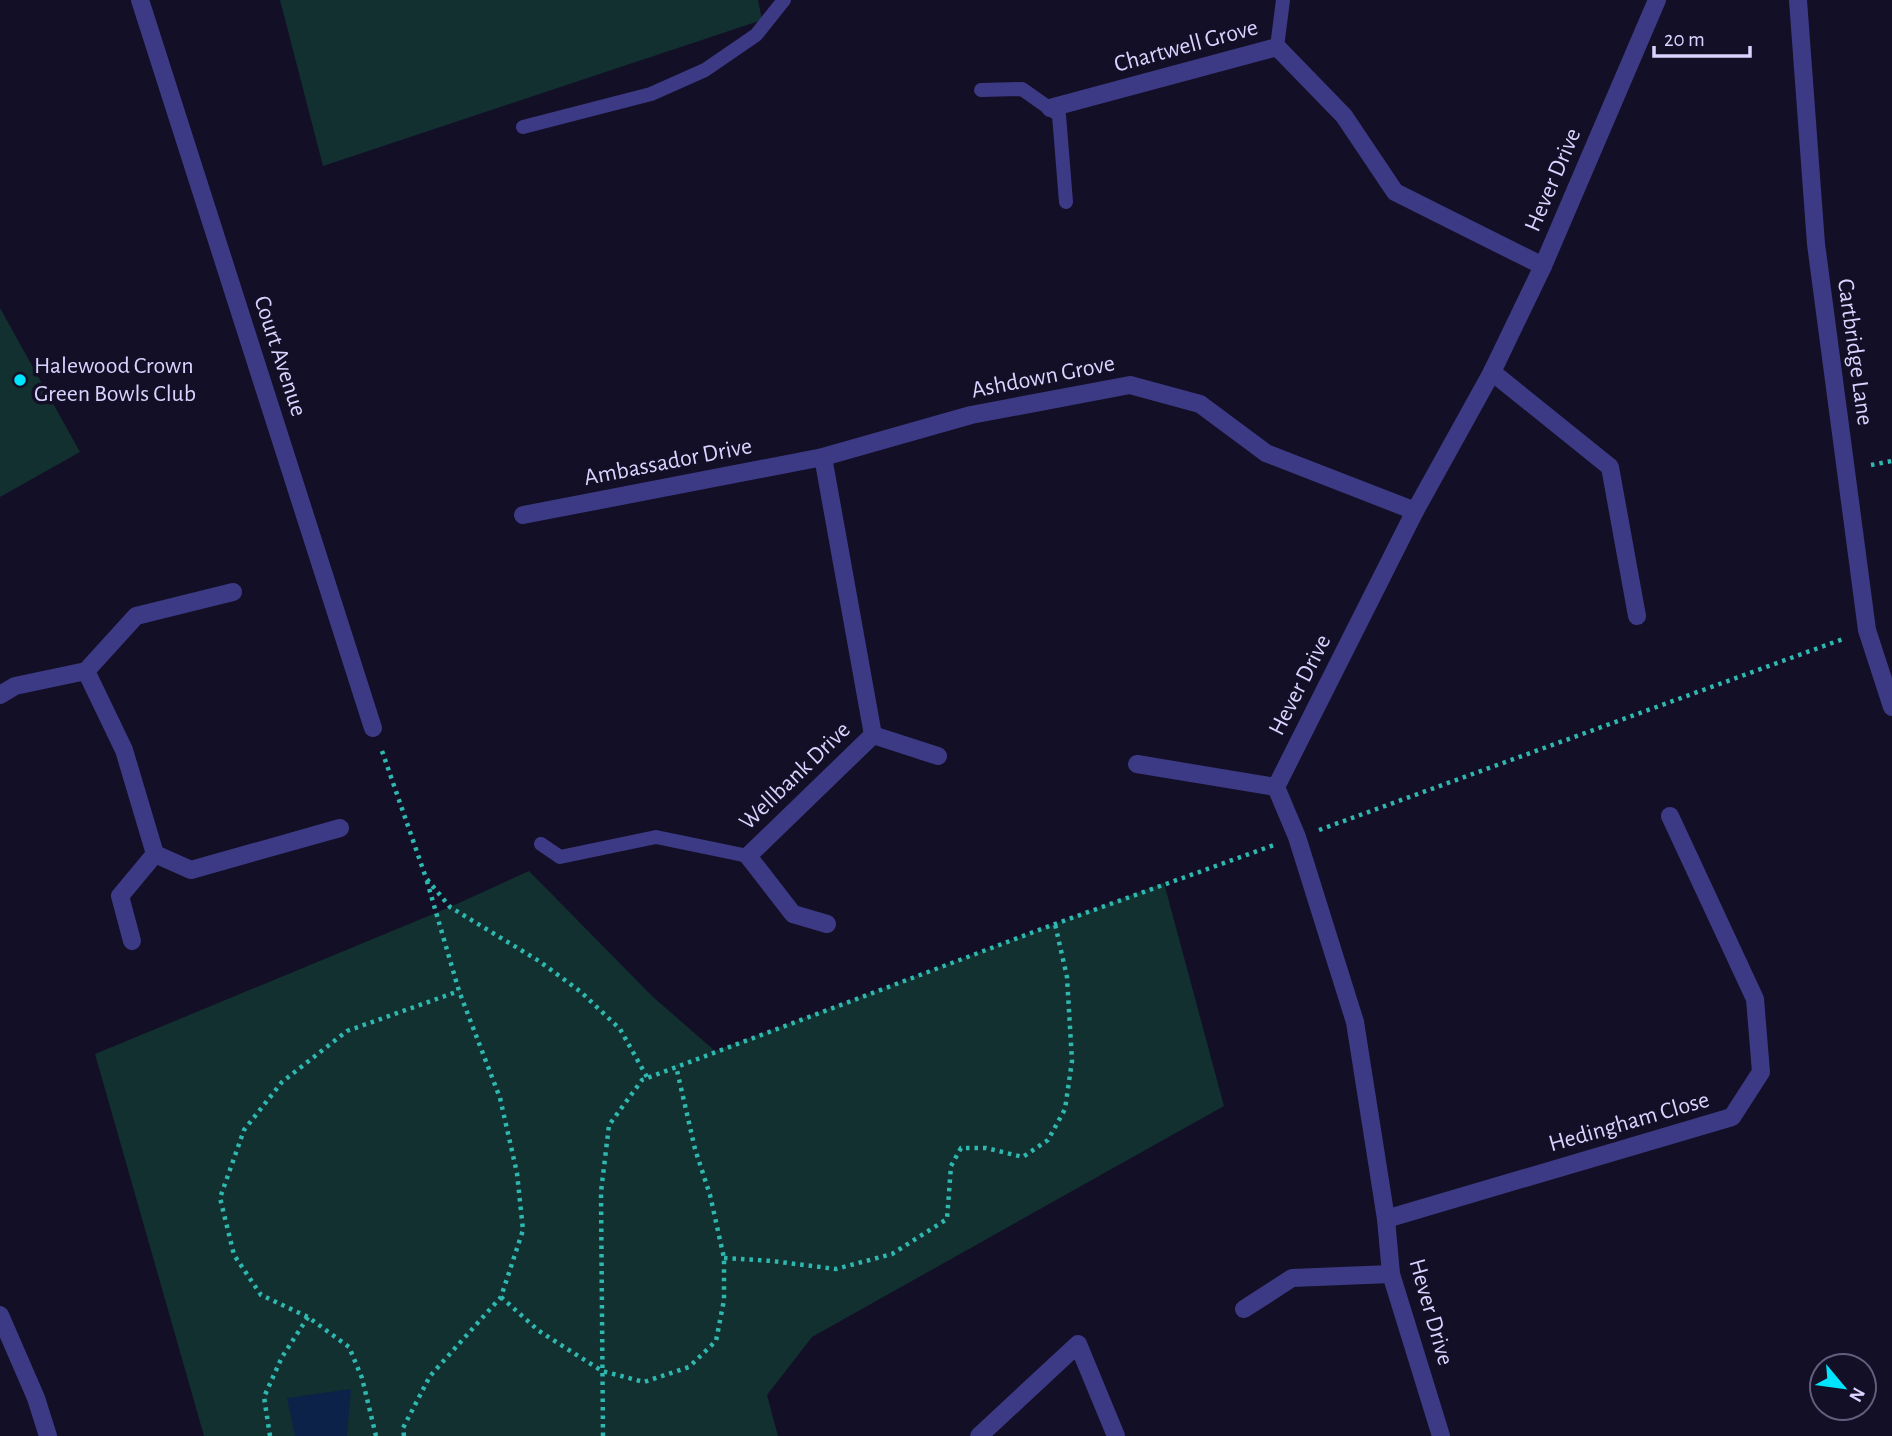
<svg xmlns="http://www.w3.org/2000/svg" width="1892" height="1436" font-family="'Alegreya Sans',sans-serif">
<rect width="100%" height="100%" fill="#130f26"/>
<g fill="#12302f">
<polygon points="280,0 758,0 762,20 323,166"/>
<polygon points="0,308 80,452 0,497"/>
<polygon points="529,871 652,996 715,1051 1164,883 1224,1106 812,1337 767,1395 778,1436 204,1436 95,1054 450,907"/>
</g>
<polygon fill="#0c2248" points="351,1389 347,1436 295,1436 287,1398"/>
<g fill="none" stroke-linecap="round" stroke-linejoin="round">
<g stroke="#2fb8b0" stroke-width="4.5" stroke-dasharray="3.5 5" stroke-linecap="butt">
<polyline points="1871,465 1892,461"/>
<polyline points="382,751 426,878 450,907 539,961 581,992 620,1029 647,1077"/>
<polyline points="1319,830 1843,639"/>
<polyline points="724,1258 772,1261 836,1269 892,1254 947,1219 951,1166 961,1148 986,1148 1023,1157 1048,1140 1065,1109 1072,1061 1067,977 1055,924"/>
<polyline points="501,1297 539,1331 602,1371 644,1382 689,1367 716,1341 724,1300 724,1258 710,1195 695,1149 676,1066"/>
<polyline points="270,1436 264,1397 282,1357 308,1317"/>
<polyline points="376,1436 362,1378 349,1347 308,1317 261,1295 234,1255 220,1198 244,1130 282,1082 347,1031 459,991"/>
<polyline points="404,1436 403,1428 430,1376 501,1297 523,1230 517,1173 500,1098 459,991 426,878"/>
<polyline points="603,1436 601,1192 609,1125 642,1080 1055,924 1274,845"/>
</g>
<g stroke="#3d3a85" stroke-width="14">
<polyline points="1277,47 1283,0"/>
<polyline points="981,90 1022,89 1059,115 1066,202"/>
<polyline points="523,127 651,94 705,70 756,35 784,0"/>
<polyline points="541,844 560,857 656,837 748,856"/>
</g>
<g stroke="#3d3a85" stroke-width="18">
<polyline points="140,0 373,728"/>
<polyline points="1050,108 1277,47 1344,116 1395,192 1543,266"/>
<polyline points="1492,372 1610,467 1637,616"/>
<polyline points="823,457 873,735 748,856 793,914 827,924"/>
<polyline points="523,515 823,457 971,415 1130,385 1200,404 1266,453 1415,511"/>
<polyline points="86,671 124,750 155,854 191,870 340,828"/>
<polyline points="0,695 15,686 86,671 136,616 233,592"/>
<polyline points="873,735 938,756"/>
<polyline points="1137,764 1276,787"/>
<polyline points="132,941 120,896 155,854"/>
<polyline points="1386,1219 1732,1117 1761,1072 1755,999 1670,816"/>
<polyline points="1244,1309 1292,1278 1391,1274"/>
<polyline points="0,1315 36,1398 48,1436"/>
<polyline points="979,1436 1078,1344 1116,1436"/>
<polyline points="1441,1436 1391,1274 1386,1219 1355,1022 1297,837 1276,787 1415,511 1492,372 1543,266 1657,0"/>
</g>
<polyline stroke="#3d3a85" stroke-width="18" points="1798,0 1816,244 1867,630 1892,707"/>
</g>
<circle fill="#00e5ff" stroke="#130f26" stroke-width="2.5" cx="20" cy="380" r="7"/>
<g text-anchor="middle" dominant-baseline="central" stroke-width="7" stroke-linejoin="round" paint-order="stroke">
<g font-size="24" fill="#d9d4ff" stroke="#130f26">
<text transform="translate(1186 46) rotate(-15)">Chartwell Grove</text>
<text transform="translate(1553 180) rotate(-67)">Hever Drive</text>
<text transform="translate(1855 352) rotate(82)">Cartbridge Lane</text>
<text transform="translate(280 356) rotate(72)">Court Avenue</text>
<text transform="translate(1043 377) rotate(-11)">Ashdown Grove</text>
<text transform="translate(668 462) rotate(-11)">Ambassador Drive</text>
<text transform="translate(1300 685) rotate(-63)">Hever Drive</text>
<text transform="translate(795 776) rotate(-44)">Wellbank Drive</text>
<text transform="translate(1629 1122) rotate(-16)">Hedingham Close</text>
<text transform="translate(1431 1312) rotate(74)">Hever Drive</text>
</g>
<g font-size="24" fill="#d9d4ff" stroke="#130f26" text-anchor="start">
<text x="34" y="366">Halewood Crown<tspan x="34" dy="28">Green Bowls Club</tspan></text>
</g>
</g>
<g transform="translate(1843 1387) rotate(119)"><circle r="33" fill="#130f26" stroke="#625e7d" stroke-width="2"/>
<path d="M0-5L12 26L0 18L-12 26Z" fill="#00e5ff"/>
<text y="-10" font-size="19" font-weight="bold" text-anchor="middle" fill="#d9d4ff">N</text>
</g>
<path d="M1654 46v10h96v-10" fill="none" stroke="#d9d4ff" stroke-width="3.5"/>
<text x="1664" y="46" font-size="21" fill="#d9d4ff" stroke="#130f26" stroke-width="5" paint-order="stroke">20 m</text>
</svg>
